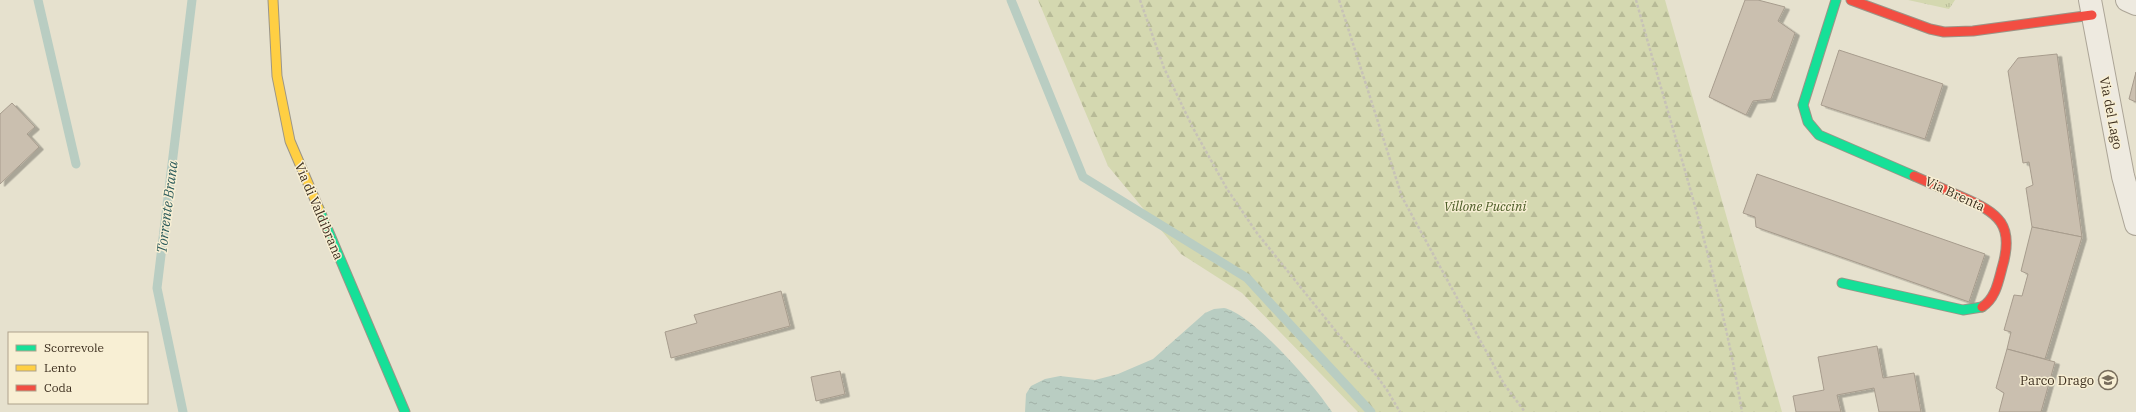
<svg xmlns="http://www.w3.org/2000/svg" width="2136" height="412" font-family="'IBM Plex Serif',serif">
<defs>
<pattern id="grass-tufts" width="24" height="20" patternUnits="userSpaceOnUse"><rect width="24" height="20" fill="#d4d8b0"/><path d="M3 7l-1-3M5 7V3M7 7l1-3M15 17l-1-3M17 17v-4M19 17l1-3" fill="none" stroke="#b7ba97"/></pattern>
<pattern id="forest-firs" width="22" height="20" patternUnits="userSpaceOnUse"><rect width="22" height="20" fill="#d4d8b0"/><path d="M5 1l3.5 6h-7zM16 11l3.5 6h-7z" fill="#b7ba97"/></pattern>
<pattern id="water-ripples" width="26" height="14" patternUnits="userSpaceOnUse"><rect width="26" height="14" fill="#b9cdc2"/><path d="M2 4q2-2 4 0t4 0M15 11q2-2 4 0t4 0" fill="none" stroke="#a0b0a6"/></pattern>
<filter id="shadow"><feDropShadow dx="4.5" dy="2.5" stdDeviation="0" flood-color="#0004"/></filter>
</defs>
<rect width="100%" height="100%" fill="#e6e1ce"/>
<polygon fill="url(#grass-tufts)" points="1908,0 1955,0 1949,9"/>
<polygon fill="url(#forest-firs)" points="1038,0 1665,0 1782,412 1358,412 1242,293 1181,254 1108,166"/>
<path fill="url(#water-ripples)" d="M 1224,308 C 1253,314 1315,386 1332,412 L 1025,412 L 1026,394 L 1031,386 L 1045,379 L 1060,376 L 1095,380 L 1118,374 L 1153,359 L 1205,313 L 1214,309 Z"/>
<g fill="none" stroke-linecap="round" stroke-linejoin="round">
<g stroke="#b9cdc2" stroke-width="9">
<polyline points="38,0 76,164"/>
<polyline points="1011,0 1083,177 1247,278 1371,412"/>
<polyline points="183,412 157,288 192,0"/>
</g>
</g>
<g fill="#cabfaf" stroke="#a79c8d" filter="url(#shadow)">
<polygon points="1745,0 1758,0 1785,7 1778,21 1795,33 1771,99 1753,101 1746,115 1709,97"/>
<polygon points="1839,50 1943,84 1925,139 1821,105"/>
<polygon points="2057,54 2082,237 2032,227 2026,188 2033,185 2029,162 2023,163 2008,71 2018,58"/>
<polygon points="2136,72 2136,102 2129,99"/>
<polygon points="12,103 35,127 27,134 39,147 0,184 0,114"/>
<polygon points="1757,174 1985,254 1969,302 1756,227 1755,217 1743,213"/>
<polygon points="2032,227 2082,237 2045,359 2007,349 2011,332 2004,330 2014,295 2022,296 2028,274 2021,271"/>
<polygon points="781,291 790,326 671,358 665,332 697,323 694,315"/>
<polygon points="1877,346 1883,378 1914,373 1921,412 1879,412 1874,388 1837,395 1841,412 1796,412 1793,396 1824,390 1818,357"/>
<polygon points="2007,349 2055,362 2041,412 1999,412 2004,393 1996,388"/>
<polygon points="840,371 845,394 816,401 811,377"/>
</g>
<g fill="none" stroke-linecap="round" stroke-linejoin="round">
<defs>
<g id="street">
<polyline points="2090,0 2123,176 2136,224"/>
<polyline points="2127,0 2136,4"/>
</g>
<g id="fast">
<polyline points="1836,0 1803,105 1808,122 1819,135 1914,176"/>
<polyline points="319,209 405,412"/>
<polyline points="1842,283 1963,310 1982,307"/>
</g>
<polyline id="slow" points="273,0 277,76 290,141 319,209"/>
<g id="jam">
<polyline points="1851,0 1930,29 1944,32 1973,31 2092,15"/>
<path d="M 1914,176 C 1930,183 1946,190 1962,197 C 1999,213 2015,225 2002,268 C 1998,283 1995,299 1982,307"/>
</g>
</defs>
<use href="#street" stroke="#aca597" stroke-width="24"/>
<use href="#fast" stroke="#9b9587" stroke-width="11"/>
<use href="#slow" stroke="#9b9587" stroke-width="11"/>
<use href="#jam" stroke="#9b9587" stroke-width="11"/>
<g stroke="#c7c2b7" stroke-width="2.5" stroke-dasharray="3 2" stroke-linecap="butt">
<polyline points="1140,0 1164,68 1193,128 1227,189 1257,233 1347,345 1373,371 1387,390 1400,412"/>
<polyline points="1339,0 1402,197 1504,384 1525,412"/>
<path d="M 1636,0 C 1674,137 1719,272 1742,412"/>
</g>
<use href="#street" stroke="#eeeae0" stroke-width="22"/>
<use href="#fast" stroke="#16e098" stroke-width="9"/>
<use href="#slow" stroke="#ffcf43" stroke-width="9"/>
<use href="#jam" stroke="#f24e42" stroke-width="9"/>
</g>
<defs>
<symbol id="school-ring" viewBox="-11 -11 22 22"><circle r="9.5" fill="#f8efd4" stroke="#786d5c" stroke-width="1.5"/><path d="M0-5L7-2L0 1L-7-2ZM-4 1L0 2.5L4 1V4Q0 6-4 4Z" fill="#786d5c"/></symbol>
</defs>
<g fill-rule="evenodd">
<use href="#school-ring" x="2097" y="369" width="22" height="22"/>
</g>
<g text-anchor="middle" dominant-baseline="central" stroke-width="3" stroke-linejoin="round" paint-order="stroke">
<g font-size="13" fill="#3c2e1e" stroke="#f8efd4">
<text transform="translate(2111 113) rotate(79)">Via del Lago</text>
<text transform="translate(1955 194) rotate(25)">Via Brenta</text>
<text transform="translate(319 211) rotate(67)">Via di Valdibrana</text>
</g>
<g font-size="13" font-style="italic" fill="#495a24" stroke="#f8efd4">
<text x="1485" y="206">Villone Puccini</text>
</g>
<g font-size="13" fill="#3c2e1e" stroke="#f8efd4" text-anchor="end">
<text x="2094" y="380">Parco Drago</text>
</g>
<g font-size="14" font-style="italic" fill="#2d5c5c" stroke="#f8efd4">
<text transform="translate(167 207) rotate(-83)">Torrente Brana</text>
</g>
</g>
<rect x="8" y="332" width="140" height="72" fill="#f8efd4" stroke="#ada28b"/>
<rect x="16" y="345" width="20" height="6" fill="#16e098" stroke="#ada28b"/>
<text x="44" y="352" font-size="12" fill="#3c2e1e">Scorrevole</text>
<rect x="16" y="365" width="20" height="6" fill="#ffcf43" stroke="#ada28b"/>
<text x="44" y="372" font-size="12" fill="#3c2e1e">Lento</text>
<rect x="16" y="385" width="20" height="6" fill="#f24e42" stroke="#ada28b"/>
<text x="44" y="392" font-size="12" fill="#3c2e1e">Coda</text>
</svg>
